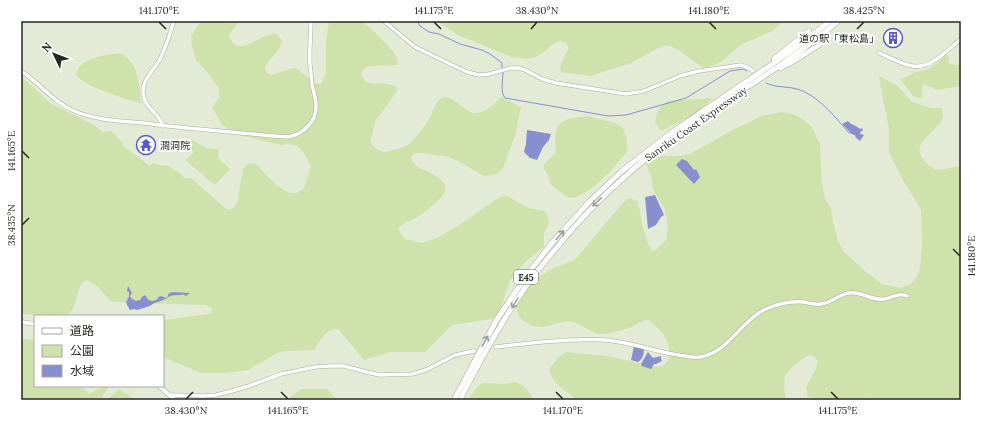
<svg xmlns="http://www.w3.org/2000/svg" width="982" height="421" font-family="Lora,'Noto Sans JP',serif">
<rect width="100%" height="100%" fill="#e3ebd6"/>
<g fill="#cfe2ab">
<path d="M 201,21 L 240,21 L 229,34 C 234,56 250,43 263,37 C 267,35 271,34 275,33 L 279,36 L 282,41 L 279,49 L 265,66 L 266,72 L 271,75 L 285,71 L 292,68 L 296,68 L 316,84 L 321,84 L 326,73 L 326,41 L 329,21 L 361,21 L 374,31 L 388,46 L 394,53 L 398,61 L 397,65 L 371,66 L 363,69 L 361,74 C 366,88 375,82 386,84 C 390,84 393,86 396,87 L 397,91 L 376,120 L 370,142 C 376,150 381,153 391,151 C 396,149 401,148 406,146 C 414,141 425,126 430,117 C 433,111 435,104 440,99 C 450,90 465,113 475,113 C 486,113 494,104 501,97 L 521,107 L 515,136 L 503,168 L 498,173 L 493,175 L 484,176 L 458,161 L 445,156 L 421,153 L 415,153 L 411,157 C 412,161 414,164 418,167 C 427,172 454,180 443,195 C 438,201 426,212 419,216 C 412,220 404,222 398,229 L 400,233 L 405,239 L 422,243 L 437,238 L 459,225 L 491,203 L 500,197 L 507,196 C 513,199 520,204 527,207 C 533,210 540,209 546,212 L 549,223 L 544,233 L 544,247 L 526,261 L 510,280 L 498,318 L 452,325 L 425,352 L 390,352 L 364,360 L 339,330 C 327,326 320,341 314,350 L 287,351 L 280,352 L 272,356 L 248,370 L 227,373 L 201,373 L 163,357 L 163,320 L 209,314 L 212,310 L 211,308 L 205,305 L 112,302 C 102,294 99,284 86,280 C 75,288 78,306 69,313 C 67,315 65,315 63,316 L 21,314 L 21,76 L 50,103 L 92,124 L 103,132 L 111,131 L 123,143 L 122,145 L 150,166 L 153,163 L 162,166 L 167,165 L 184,176 L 183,178 L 191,178 L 226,209 L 232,209 L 237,203 L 243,170 L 246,165 L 251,163 L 256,164 C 265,173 282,195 296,193 C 299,192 302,190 304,188 L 311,166 C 304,153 300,141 282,145 L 238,135 L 222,125 L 212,107 L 220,97 L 218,87 L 208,73 L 196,60 L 192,46 L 191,37 Z"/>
<polygon points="437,21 782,21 773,31 742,44 721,62 705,69 677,49 667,45 656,49 631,63 591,76 561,72 560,66 569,48 566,43 560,41 553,44 545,51 536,57 526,59 511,57 458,35"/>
<path d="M 120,53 C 139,62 139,85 141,104 C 126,99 85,87 76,75 C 79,57 106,55 120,53 Z"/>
<polygon points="946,54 949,57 948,63 956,65 961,64 961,86 938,90 923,84 921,99 913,96 900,79 907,77 915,72 927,70 937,63"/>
<path d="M 879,76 L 898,86 L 912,102 L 931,108 L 941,108 C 953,129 902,140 926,162 C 928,164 930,167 933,168 C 940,172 952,167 960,166 L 961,167 L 961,400 L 875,400 L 872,398 L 861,400 L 811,400 L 807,395 L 806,388 L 815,370 L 818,361 L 812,355 C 810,355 808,356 806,357 C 800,359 787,371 785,377 C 783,385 785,392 786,400 L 577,400 C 565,389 553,386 549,369 L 558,358 L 566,352 L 607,356 L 656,367 C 675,366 671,346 663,334 C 659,328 654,325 649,320 L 645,320 L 632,327 L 608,334 L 597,334 L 574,322 L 567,321 L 543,327 L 532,326 L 521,319 L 517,311 L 518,299 L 532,281 L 553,268 L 575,260 L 605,224 L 623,203 L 629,198 L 637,201 C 642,217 643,236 652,251 L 656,250 L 666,240 L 668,227 L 665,210 L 652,187 L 652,180 L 643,156 L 676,156 L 690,154 L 736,128 L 746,124 L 761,116 L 781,112 L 793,114 L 804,120 L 812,127 L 820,145 L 822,185 L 825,198 L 831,208 L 833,222 L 838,241 L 844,252 L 865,271 L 882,284 L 901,288 L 911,284 L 918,275 L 920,268 L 922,245 L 921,210 L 903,180 L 889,152 L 889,129 L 880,83 Z"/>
<polygon points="713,98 695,114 661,131 655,122 657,113 662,105 668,101"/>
<path d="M 588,116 L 615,123 L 623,128 L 627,141 L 627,152 L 609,173 L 591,189 L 574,198 L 567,197 L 551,185 L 548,175 L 544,169 L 544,164 C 548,160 553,157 555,153 C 557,149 555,144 555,140 C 556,117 569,119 588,116 Z"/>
<polygon points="193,140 206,148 218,149 218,158 230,169 215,185 185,160 194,152 187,144"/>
<polygon points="21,339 35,340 35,386 81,386 89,394 104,386 109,386 100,400 21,400"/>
<path d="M 515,382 C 523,384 531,392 533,400 L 468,400 L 476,388 L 482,383 L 505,384 Z"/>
<polygon points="119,389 135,400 107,400"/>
<polygon points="301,389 327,389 337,400 286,400"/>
</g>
<g fill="#878fcf">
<path d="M 848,121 C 851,125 856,125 860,129 L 862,128 L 863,131 L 861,131 L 860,134 L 864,135 L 860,141 L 855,137 L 856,136 L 850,133 L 849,131 L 842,124 Z"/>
<polygon points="527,130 551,134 549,140 543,147 537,160 530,158 524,152 526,144"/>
<polygon points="682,159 687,161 694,170 696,169 700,177 694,184 676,165"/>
<polygon points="655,195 664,215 661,217 656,225 648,229 645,197"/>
<path d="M 128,286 L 132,293 L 130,296 L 132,299 L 136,301 L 140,300 L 142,297 L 145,295 C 149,302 151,302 158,299 L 158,297 L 161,296 L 166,298 L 168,296 L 168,294 L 172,292 L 190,293 L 186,296 L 182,294 L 182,295 C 177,295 172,295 168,297 C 167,298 166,299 165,299 C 160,302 154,302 150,306 L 137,310 L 134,309 L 130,310 L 127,305 L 126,301 L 128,300 L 127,299 L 129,297 L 129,292 L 127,291 Z"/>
<path d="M 634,346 L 645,349 L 644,350 C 644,354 642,360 638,362 L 631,360 Z"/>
<polygon points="648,352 653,358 661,356 661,359 662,361 656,364 654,364 651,369 642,366 641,364"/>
</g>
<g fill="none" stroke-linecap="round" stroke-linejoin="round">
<g stroke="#878fcf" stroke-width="1">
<polyline points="417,21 420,26 429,32 439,34 460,44 482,50 490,54 502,63 502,69"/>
<path d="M 503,72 C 503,80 500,92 505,98 L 608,116 L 626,115 L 686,98 L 730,71 L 743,69 L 747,71"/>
<path d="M 766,83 C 776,88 786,86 797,89 C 818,95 835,117 849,133"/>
</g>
<defs>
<g id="tertiary">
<polyline points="384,21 415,47 467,72 479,75 489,74 511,68 519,68 525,70 542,79 556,83 626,94 644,91 680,76 699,71 741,65 749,68 753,71"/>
<path d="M 879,53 C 888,57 898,62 908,65 C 929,72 946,51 961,39"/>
<path d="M 21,71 C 40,83 53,102 74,111 C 95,120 120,121 143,123 C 191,129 239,133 288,137 C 303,134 317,122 316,105 C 316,98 313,91 312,84 C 311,77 311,71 310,65 C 309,50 311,35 311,21"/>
<path d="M 163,126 C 160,114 147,110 144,98 C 139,82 153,72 160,59 C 166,47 170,34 174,21"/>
<path d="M 496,347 C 521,344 546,341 572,340 C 582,340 594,339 605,340 C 632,342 658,353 685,356 C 690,357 695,358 700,357 C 727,353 739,324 762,311 C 774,305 790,301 803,302 C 809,303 815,305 821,304 C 832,303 839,294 849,293 C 861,291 872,301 884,299 C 893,298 899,292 907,296"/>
<polyline points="169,395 203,396 216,395 232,391 249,386 281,374 315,367 330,366 344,366 366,372 380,375 412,374 426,370 455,355 474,351"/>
</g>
<g id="secondary">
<polyline points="21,322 35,324"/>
<polyline points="159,386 175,400"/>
</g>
<g id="motorway">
<polyline points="774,59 809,31"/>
<polyline points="780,68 792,62 819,45"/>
<polyline points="454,400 496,321 516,291 533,267 552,243 590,201 622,171 675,130 790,52 830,21"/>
<path d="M 460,400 C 478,364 497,329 520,295 C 530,280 541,266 553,252 C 589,207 631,168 678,134 C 731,96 788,64 838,21"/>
</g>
</defs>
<use href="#tertiary" stroke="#a7ae9a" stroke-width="4.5"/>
<use href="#secondary" stroke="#a7ae9a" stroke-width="5"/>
<use href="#motorway" stroke="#a7ae9a" stroke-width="6"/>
<use href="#tertiary" stroke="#fff" stroke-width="3.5"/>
<use href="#secondary" stroke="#fff" stroke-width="4"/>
<use href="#motorway" stroke="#fff" stroke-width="5"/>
</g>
<defs><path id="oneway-shaft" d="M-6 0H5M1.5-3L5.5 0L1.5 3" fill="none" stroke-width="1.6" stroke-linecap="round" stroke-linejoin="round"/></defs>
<g stroke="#9d9f9b">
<use href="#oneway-shaft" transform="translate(597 202) rotate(136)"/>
<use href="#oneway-shaft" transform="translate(560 235) rotate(-49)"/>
<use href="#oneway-shaft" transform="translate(515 303) rotate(122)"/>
<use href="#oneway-shaft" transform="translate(485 341) rotate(-61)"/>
</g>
<path fill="none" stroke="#262921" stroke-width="1.5" d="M 159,22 L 166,29M 434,22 L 441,29M 709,22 L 716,29M 531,29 L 537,22M 857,29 L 864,22M 22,151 L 29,158M 22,225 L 29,218M 953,249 L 960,256M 281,392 L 288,399M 556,392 L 563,399M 831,392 L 838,399M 186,399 L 193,392"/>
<defs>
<symbol id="building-ring" viewBox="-11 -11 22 22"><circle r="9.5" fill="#fff" stroke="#5859d0" stroke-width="1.5"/><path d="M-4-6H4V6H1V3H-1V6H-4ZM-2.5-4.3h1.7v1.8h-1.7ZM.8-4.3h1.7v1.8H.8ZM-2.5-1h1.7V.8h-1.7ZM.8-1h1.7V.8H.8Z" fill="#5859d0"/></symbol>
<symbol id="temple-ring" viewBox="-11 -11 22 22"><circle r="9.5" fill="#fff" stroke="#5859d0" stroke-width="1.5"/><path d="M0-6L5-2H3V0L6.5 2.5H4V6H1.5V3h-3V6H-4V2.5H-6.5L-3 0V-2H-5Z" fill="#5859d0"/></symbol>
</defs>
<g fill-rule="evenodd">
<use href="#building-ring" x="882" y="27" width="22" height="22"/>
<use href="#temple-ring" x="135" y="134" width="22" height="22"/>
</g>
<g text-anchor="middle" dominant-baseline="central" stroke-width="4" stroke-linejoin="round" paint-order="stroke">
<rect fill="#fff" stroke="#676964" stroke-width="1" x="514" y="270" width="24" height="14" rx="3"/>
<g font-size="9" font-weight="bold" fill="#262921">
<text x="526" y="277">E45</text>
</g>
<g font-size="10" fill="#262921" stroke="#fff" text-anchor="end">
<text x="879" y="38">道の駅「東松島」</text>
<text x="160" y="145" text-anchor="start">澗洞院</text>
</g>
<g font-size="10" fill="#262921" stroke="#fff">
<text transform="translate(696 124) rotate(-35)">Sanriku Coast Expressway</text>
</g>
</g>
<rect width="982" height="421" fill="none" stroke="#ffffff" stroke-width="44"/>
<rect x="34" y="315" width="130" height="72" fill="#ffffff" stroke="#a8a9a6"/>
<rect x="42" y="328" width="20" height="6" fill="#ffffff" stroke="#a8a9a6"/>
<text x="70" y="335" font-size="12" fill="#262921">道路</text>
<rect x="42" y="345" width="20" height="12" fill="#cfe2ab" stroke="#a8a9a6"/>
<text x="70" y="355" font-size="12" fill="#262921">公園</text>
<rect x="42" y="365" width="20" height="12" fill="#878fcf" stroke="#a8a9a6"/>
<text x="70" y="375" font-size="12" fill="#262921">水域</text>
<g transform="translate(54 54) rotate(313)" stroke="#ffffff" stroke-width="3" paint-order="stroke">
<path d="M0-3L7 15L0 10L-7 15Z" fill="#262921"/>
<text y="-6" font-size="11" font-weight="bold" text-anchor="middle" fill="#262921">N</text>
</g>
<rect x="22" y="22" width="938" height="377" fill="none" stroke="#262921" stroke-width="1.5"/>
<g font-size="10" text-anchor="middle" fill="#262921">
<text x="159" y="14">141.170°E</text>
<text x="434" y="14">141.175°E</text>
<text x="537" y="14">38.430°N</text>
<text x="709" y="14">141.180°E</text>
<text x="864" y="14">38.425°N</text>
<text transform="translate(11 151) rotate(-90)" y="4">141.165°E</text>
<text transform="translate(11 225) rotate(-90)" y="4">38.435°N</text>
<text transform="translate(971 256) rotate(-90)" y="4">141.180°E</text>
<text x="186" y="414">38.430°N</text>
<text x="288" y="414">141.165°E</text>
<text x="563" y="414">141.170°E</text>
<text x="838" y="414">141.175°E</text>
</g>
</svg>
